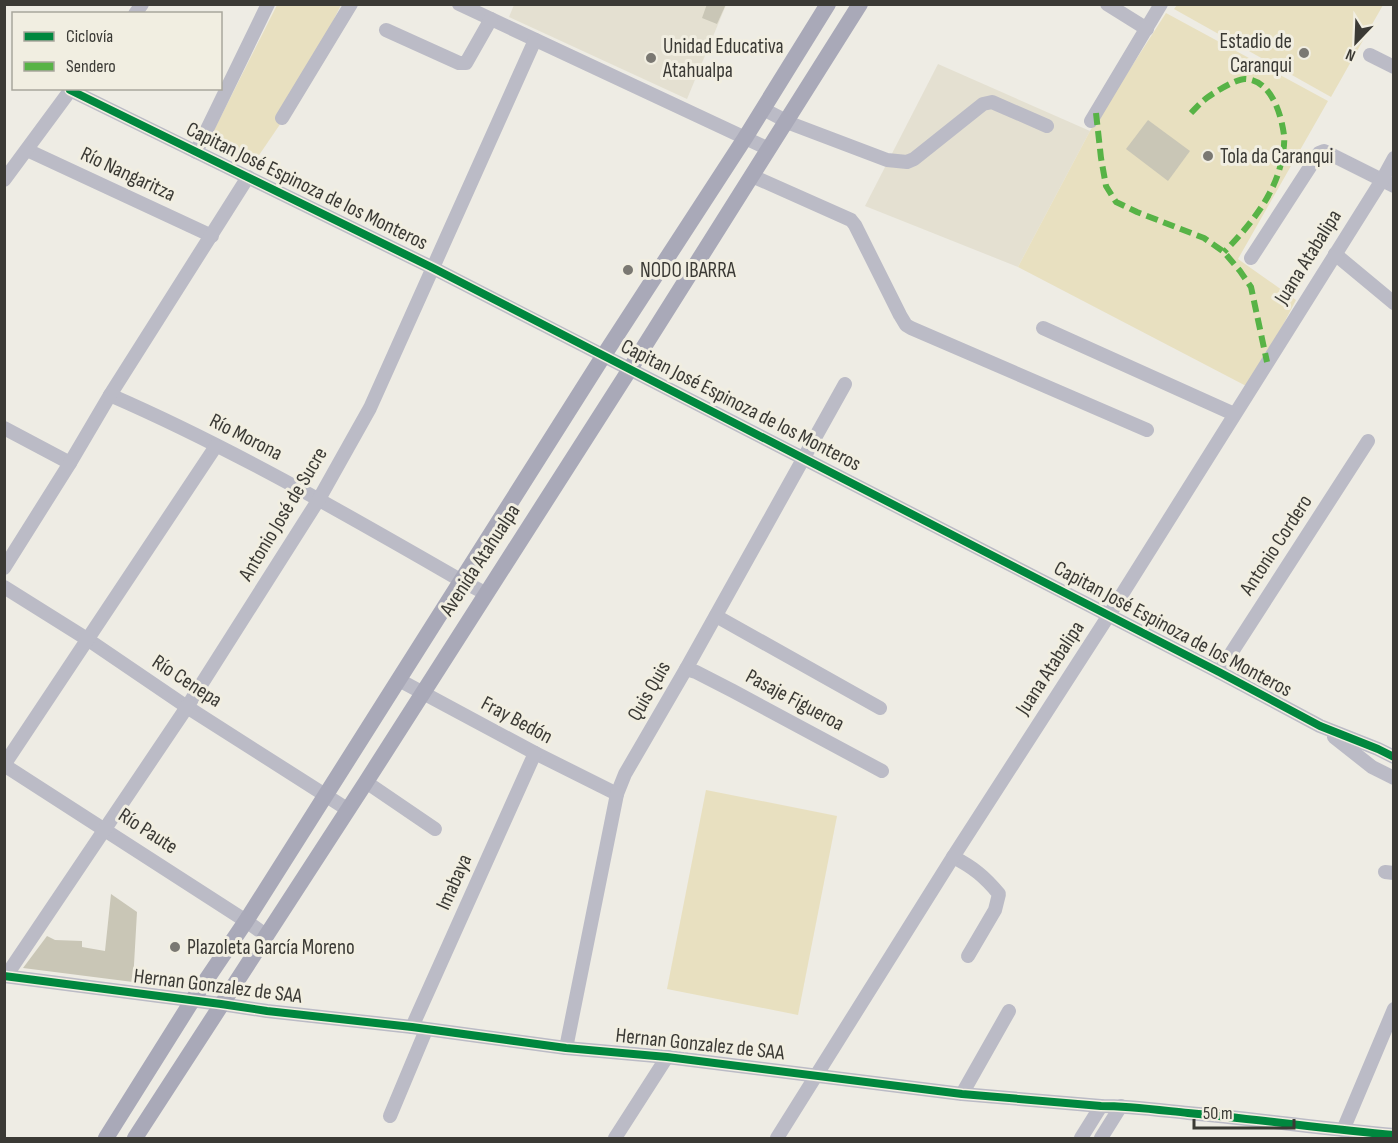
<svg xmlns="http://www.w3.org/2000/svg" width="1398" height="1143" font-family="'Sofia Sans Condensed',sans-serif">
<rect width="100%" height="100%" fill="#eeece4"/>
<g fill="#e4e0d1">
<polygon points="514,5 726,5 687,99 509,17"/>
<polygon points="938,64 1090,131 1018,267 865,206"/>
</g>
<g fill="#e8e0c0">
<polygon points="277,5 341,5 285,117 251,167 207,144"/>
<polygon points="1177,5 1383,4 1383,5 1331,97 1174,9"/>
<polygon points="1166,13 1328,101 1238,259 1296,300 1250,388 1018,267 1090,131"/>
<polygon points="706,790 837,816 798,1015 667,989"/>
</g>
<g fill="#c9c6b6">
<polygon points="707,4 726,4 717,24 702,18"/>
<polygon points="1148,120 1190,151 1168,181 1126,149"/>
<polygon points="111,894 137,912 133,982 23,968 47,936 55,940 82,941 82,947 105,951"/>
</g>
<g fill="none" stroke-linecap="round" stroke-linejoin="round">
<g stroke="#bbbbc6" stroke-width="14">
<polyline points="459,4 769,149"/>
<polyline points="1107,4 1147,29"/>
<polyline points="135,14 142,4"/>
<polyline points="386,30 459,63 466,63 491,19"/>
<polyline points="1370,55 1394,67"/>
<polyline points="70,90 433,268 1219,672 1320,726 1378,749 1394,757"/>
<polyline points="763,109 792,124 887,160 907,162 914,159 983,104 992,102 1047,126"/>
<polyline points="282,118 351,4"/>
<polyline points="1091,121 1161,4"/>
<polyline points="27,150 212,236"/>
<polyline points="196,152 268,4"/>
<polyline points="752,176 851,220 855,225 900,315 906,325 911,328 1147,430"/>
<polyline points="4,180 72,88"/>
<polyline points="1335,254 1394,303"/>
<polyline points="1251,258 1319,153 1324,151 1394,186"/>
<polyline points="1043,328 1234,414"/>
<path d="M 110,395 C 232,448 347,515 462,581 L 485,593"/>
<polyline points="4,428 70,463"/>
<polyline points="4,568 70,463 110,395 248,177"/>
<polyline points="4,587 87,639 187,707 347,809"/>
<polyline points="716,616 880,708"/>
<polyline points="686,669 696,672 733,691 882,771"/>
<polyline points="1219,672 1368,441"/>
<polyline points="399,680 535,753 617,794"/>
<polyline points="1334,737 1372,767 1394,778"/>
<polyline points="4,765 216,446"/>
<polyline points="4,765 246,921 267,936"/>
<polyline points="366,782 435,829"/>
<path d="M 953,857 C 973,867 985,877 999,894 L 995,910 L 968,956"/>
<polyline points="1385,872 1394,873"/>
<path d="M 4,976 L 221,1004 L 267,1011 L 412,1027 L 566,1048 L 667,1057 L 962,1094 L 1101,1106 C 1130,1106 1159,1110 1188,1113 C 1257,1119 1325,1129 1394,1135"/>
<polyline points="6,976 187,707 319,499 370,408 535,40"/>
<polyline points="412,1027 535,753"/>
<polyline points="566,1048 617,794 625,774 686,669 845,384"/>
<polyline points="962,1094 1009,1011"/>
<polyline points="390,1116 426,1030"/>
<polyline points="1343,1130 1394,1009"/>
<polyline points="615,1138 667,1057"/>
<polyline points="777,1138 953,857 1109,615 1382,180 1394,158"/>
<polyline points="1081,1138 1101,1106"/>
<polyline points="1101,1138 1121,1106"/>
</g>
<g stroke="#a9a9b8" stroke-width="16">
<polyline points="106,1138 192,1001 246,921 604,355 745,138 828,4"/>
<polyline points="135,1138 366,782 630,369 860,4"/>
</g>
<g stroke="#57b346" stroke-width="6" stroke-dasharray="12 6" stroke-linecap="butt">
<polyline points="1096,113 1101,158 1106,186 1116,202 1137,212 1204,238 1224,252 1240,271 1251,287 1267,362"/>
<path d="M 1191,113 C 1196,108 1201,102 1208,97 C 1215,92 1236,79 1245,79 C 1271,80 1281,113 1284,135 C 1285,143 1283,154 1281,163 C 1274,196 1248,228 1224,252"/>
</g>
<defs>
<g id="cycleway">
<polyline points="70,90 433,268 1219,672 1320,726 1378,749 1394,757"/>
<path d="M 4,976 L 221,1004 L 267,1011 L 412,1027 L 566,1048 L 667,1057 L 962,1094 L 1101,1106 C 1130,1106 1159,1110 1188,1113 C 1257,1119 1325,1129 1394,1135"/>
</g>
</defs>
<use href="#cycleway" stroke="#f1eee1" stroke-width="11"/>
<use href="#cycleway" stroke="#00873e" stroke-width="8"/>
</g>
<g fill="#7a7872" stroke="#f1eee1" stroke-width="2">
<circle cx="1304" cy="53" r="6"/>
<circle cx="651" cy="58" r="6"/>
<circle cx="1208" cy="156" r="6"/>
<circle cx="628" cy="270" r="6"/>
<circle cx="175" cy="947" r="6"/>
</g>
<g text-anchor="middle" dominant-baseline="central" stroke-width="6" stroke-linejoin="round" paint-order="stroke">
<g font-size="21" fill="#3b3a35" stroke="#f1eee1" text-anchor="start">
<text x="1292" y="41" text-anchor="end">Estadio de<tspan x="1292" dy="24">Caranqui</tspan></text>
<text x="663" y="46">Unidad Educativa<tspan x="663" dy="24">Atahualpa</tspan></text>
<text x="1220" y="156">Tola da Caranqui</text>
<text x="640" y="270">NODO IBARRA</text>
<text x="187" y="947">Plazoleta García Moreno</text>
</g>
<g font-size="21" fill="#3b3a35" stroke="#f1eee1">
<text transform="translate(128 174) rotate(25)">Río Nangaritza</text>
<text transform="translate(307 186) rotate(26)">Capitan José Espinoza de los Monteros</text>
<text transform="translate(1308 257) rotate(-58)">Juana Atabalipa</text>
<text transform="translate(741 405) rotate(27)">Capitan José Espinoza de los Monteros</text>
<text transform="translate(246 437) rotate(27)">Río Morona</text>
<text transform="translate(283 514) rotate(-59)">Antonio José de Sucre</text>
<text transform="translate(1276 545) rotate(-57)">Antonio Cordero</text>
<text transform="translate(480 560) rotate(-57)">Avenida Atahualpa</text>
<text transform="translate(1173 629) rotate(28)">Capitan José Espinoza de los Monteros</text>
<text transform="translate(1050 668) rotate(-57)">Juana Atabalipa</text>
<text transform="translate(187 681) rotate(33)">Río Cenepa</text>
<text transform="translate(649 691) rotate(-60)">Quis Quis</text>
<text transform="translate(795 700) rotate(28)">Pasaje Figueroa</text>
<text transform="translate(517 720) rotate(28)">Fray Bedón</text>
<text transform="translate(148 831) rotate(33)">Río Paute</text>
<text transform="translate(454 882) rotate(-66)">Imabaya</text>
<text transform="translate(218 986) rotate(7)">Hernan Gonzalez de SAA</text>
<text transform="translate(700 1044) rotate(6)">Hernan Gonzalez de SAA</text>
</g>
</g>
<rect width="1398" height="1143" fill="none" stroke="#3b3a35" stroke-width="12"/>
<rect x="12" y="12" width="210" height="78" fill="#f1eee1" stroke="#a8a69c" stroke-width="1.5"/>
<rect x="24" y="32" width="30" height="9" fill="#00873e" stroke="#a8a69c" stroke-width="1.5"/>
<text x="66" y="42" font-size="18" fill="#3b3a35">Ciclovía</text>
<rect x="24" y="62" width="30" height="9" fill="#57b346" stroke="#a8a69c" stroke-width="1.5"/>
<text x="66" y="72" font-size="18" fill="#3b3a35">Sendero</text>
<g transform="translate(1356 42) rotate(203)" stroke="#f1eee1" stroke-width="4.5" paint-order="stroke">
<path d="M0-4.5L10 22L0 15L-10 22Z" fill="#3b3a35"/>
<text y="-9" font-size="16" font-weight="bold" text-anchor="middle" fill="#3b3a35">N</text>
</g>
<path d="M1194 1119v9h100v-9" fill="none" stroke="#3b3a35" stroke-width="3"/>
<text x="1203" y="1119" font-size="18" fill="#3b3a35" stroke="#f1eee1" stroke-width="4.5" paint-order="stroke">50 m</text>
</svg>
